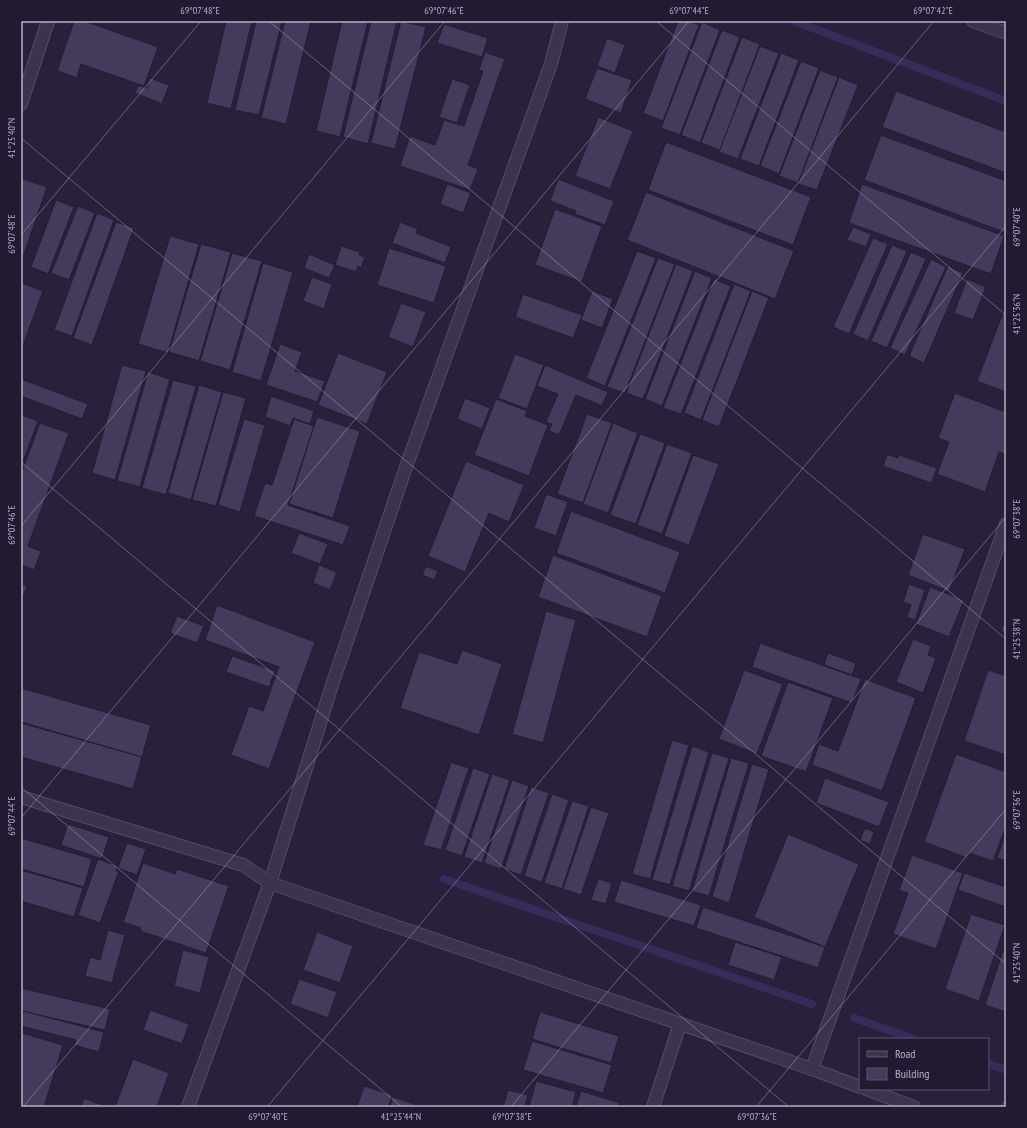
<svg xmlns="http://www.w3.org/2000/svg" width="1027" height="1128" font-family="'PT Sans Narrow',sans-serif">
<rect width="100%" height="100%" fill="#29203c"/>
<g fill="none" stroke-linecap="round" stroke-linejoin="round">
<g stroke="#392a5a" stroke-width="8">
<polyline points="794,21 1006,101"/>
<polyline points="444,879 812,1004"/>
<polyline points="854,1018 914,1039"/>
<polyline points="988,1064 1006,1070"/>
</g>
</g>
<g fill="#443a5b" stroke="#231c33">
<polygon points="74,21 84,21 158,47 144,86 81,64 77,78 57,71"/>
<polygon points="226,21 252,21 231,109 207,103"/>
<polygon points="256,21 282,21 259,115 235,110"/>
<polygon points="285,21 311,21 286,124 261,118"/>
<polygon points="342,21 368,21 340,137 316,131"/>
<polygon points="371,21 397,21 368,144 343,137"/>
<polygon points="401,21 426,27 395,149 371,143"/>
<polygon points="678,21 689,21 699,25 663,121 643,113"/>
<polygon points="702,22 720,30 680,135 661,128"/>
<polygon points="444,24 488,38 482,57 437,43"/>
<polygon points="722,30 740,37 700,143 681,135"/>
<polygon points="742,37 760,44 720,150 701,143"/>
<polygon points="607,38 625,45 615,73 597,66"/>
<polygon points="760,46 779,53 738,159 719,152"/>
<polygon points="485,52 505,59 468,165 478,169 470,190 400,166 410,136 435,145 444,120 464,126 483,71 479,70"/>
<polygon points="781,53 799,60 759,166 740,159"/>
<polygon points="801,61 819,68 779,174 760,166"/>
<polygon points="597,68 632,80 621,113 585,99"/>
<polygon points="820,70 838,77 798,183 779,176"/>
<polygon points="839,77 858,85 817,190 798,184"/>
<polygon points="150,78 169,85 162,104 135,93 138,85 147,88"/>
<polygon points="452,79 470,85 457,123 439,117"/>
<polygon points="896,91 1006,132 1006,173 882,127"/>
<polygon points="598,117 633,131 610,189 575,176"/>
<polygon points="881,135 1006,181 1006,226 1004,232 864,180"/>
<polygon points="666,142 811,197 793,245 648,190"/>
<polygon points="23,179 47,187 21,263 21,185"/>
<polygon points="558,179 614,201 605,225 575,214 576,211 550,201"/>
<polygon points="447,184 471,193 463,213 440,204"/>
<polygon points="862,184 1004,236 991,274 849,223"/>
<polygon points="646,192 794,251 775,299 627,240"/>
<polygon points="56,200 74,207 48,274 31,267"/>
<polygon points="78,206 95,213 69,280 51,273"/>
<polygon points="555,209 602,226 582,282 535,265"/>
<polygon points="97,213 114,220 72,336 54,330"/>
<polygon points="116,222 134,228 92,345 73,338"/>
<polygon points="400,222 418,229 416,233 451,247 445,263 392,243"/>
<polygon points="853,227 871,234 866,247 847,240"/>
<polygon points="170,236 199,244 168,353 138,344"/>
<polygon points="873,238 888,244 849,334 833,327"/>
<polygon points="201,244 231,252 199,361 169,352"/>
<polygon points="892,245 907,251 868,341 853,334"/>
<polygon points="341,246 360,252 359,255 365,257 361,268 358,266 356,272 335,265"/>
<polygon points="389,248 446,266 434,303 377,285"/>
<polygon points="637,251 656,258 605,386 586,378"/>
<polygon points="911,252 926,259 887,348 871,341"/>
<polygon points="232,253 262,261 230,370 200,361"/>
<polygon points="309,254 335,265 329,278 304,268"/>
<polygon points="658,258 675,264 625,393 607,387"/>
<polygon points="931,259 946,267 905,355 890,348"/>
<polygon points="263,263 293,272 261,381 232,372"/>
<polygon points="676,264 693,271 643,399 626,393"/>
<polygon points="948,266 963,273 924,363 909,356"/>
<polygon points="695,271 712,278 662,406 645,399"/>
<polygon points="312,277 332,284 324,309 303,301"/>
<polygon points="714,279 731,286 681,414 663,408"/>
<polygon points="967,279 986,287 973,320 954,313"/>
<polygon points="21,283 43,291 21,351"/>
<polygon points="734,284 751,291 701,420 684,413"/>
<polygon points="592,291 613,299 602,328 581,320"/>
<polygon points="752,291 769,298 719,427 702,420"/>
<polygon points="523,294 582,315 573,338 515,317"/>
<polygon points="401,303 426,312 413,347 388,337"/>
<polygon points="1006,305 1006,392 977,381"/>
<polygon points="280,344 302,352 295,371 325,381 317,402 266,385"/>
<polygon points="338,353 387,372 367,424 318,405"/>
<polygon points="515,354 544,365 527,409 498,398"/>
<polygon points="122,365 146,371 115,480 92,473"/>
<polygon points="545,365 608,392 602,406 576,395 559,435 549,431 552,424 546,422 558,394 537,386"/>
<polygon points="148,372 170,379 140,487 117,481"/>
<polygon points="21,379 88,404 82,419 21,396"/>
<polygon points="173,380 196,386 166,495 142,488"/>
<polygon points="199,385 222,392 191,500 168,493"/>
<polygon points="223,392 246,398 216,506 192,500"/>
<polygon points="955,393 1006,412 1006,455 999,452 985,492 937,474 949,442 938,438"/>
<polygon points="271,396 314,411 310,424 293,418 290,426 265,417"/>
<polygon points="465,398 490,408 482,429 457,419"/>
<polygon points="496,399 527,411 525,416 548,425 529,476 474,455"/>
<polygon points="587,414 612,423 583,503 557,494"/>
<polygon points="21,415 38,421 21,467"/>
<polygon points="317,417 360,431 333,518 289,504"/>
<polygon points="244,419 265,425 240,512 218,505"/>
<polygon points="294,419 314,426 288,505 350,526 343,545 254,516 265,483 272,485"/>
<polygon points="40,423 69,433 28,546 41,551 34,570 21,565 21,474"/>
<polygon points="613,423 638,433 608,513 583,504"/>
<polygon points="640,434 665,443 636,524 610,515"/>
<polygon points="667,444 692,453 662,534 637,525"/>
<polygon points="887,454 898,458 899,455 937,468 931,483 883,466"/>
<polygon points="693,455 719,464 689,545 664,536"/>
<polygon points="466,461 524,485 509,522 489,513 465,572 428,556"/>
<polygon points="546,494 568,502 556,536 534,528"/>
<polygon points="571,511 680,552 665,593 556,553"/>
<polygon points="299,533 328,544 320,564 291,553"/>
<polygon points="923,534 965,549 949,591 908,575"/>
<polygon points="553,555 662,596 647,637 538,597"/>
<polygon points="319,565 337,572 330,590 313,583"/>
<polygon points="426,566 438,571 434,580 422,575"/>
<polygon points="21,584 27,586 21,603"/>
<polygon points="909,584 925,590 915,620 907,617 911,605 903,602"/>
<polygon points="930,587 964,600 949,637 916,624"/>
<polygon points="217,605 315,642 269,769 231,755 249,706 263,711 279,667 205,640"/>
<polygon points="546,611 576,620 543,743 512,734"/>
<polygon points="177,616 204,626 197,643 170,633"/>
<polygon points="1006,618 1006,633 1001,631"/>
<polygon points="913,639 931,646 928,655 936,658 923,693 896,682"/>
<polygon points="760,643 861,679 852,703 752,667"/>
<polygon points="462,650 502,664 479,735 400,708 419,652 457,664"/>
<polygon points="828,653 856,663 852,675 824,665"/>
<polygon points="232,656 275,671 269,687 226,672"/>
<polygon points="744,670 783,684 757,754 719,739"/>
<polygon points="988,670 1006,676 1006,755 964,741"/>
<polygon points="865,679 916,698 882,791 812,765 819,744 838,751"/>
<polygon points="788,682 833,698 806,772 761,756"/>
<polygon points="21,688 151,725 142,757 21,722"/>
<polygon points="21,723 142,757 133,789 21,757"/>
<polygon points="672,740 689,745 650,879 632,874"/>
<polygon points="692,746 709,752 670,885 652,880"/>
<polygon points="712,753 729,758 689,891 672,886"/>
<polygon points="956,754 1006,772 1006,826 993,861 969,853 967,858 924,842"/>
<polygon points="731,758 749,763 709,896 692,891"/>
<polygon points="451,762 469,768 441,850 423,845"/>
<polygon points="752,764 769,769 729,903 712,897"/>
<polygon points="473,768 490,774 462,856 445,850"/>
<polygon points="492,774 510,780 482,863 464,857"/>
<polygon points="825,778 889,802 879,827 816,803"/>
<polygon points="512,780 529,786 501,869 484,863"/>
<polygon points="531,787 549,793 521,875 504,869"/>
<polygon points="552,794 569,800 542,882 524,876"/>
<polygon points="572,801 589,806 562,889 544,883"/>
<polygon points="591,807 609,813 581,895 563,889"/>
<polygon points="68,824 109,837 102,859 61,845"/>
<polygon points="865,828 874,832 870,844 860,840"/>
<polygon points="1006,832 1006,861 997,858"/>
<polygon points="788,834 859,864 825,947 754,917"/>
<polygon points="21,838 92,859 84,887 21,869"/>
<polygon points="127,843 146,849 137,875 118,868"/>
<polygon points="912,855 963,873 936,949 893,934 908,893 899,890"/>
<polygon points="98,859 117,866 116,871 119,871 100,923 78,915"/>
<polygon points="143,863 175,874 177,869 229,886 206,953 140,931 141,928 123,922"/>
<polygon points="21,870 83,888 74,917 21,901"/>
<polygon points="964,873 1006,887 1006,907 958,890"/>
<polygon points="598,879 612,883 606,904 591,900"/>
<polygon points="621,880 701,905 694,926 614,902"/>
<polygon points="703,907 825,947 818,968 696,928"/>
<polygon points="971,914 1005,925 979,1001 945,989"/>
<polygon points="108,930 125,935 112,983 85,976 90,957 100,960"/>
<polygon points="317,932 353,946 340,983 303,970"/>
<polygon points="735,942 782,957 774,980 728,965"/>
<polygon points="1006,942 1006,1012 985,1005"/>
<polygon points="183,950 209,957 200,993 174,986"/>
<polygon points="299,979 337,992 328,1018 290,1004"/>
<polygon points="21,988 110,1009 105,1030 21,1011"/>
<polygon points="150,1010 189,1024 182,1044 143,1030"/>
<polygon points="23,1011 104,1032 99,1052 74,1045 76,1040 21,1026"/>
<polygon points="540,1012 619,1036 611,1063 532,1039"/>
<polygon points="22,1033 63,1045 44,1107 21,1107 21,1037"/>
<polygon points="532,1041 612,1065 603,1093 523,1070"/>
<polygon points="133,1059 169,1073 157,1107 115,1107"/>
<polygon points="536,1081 576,1092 572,1107 529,1107"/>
<polygon points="364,1086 392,1095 388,1107 357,1107"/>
<polygon points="508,1090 528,1095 525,1107 503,1107"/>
<polygon points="581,1091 620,1103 618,1107 576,1107"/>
<polygon points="393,1097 420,1106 419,1107 390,1107"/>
<polygon points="84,1098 108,1107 81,1107"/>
</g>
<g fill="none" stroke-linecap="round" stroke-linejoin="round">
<defs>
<g id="street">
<polyline points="973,21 1000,31 1006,32"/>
<polyline points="21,104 48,21"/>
<polyline points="21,797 243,865 270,883 812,1069 860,1087"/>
<polyline points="812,1069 1006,524"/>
<polyline points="866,1089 914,1107"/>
<polyline points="188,1107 270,883 333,682 406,467 551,64 562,21"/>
<polyline points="653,1107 680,1024"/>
</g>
</defs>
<use href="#street" stroke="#544c64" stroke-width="14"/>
<use href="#street" stroke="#3c344c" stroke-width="12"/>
</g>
<path fill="none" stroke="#b8afc8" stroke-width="1" stroke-opacity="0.45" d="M 269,21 L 1006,639M 656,21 L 1006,315M 21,138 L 1006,964M 21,235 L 201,21M 21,462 L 789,1107M 21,526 L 445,21M 21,787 L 402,1107M 21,818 L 689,21M 23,1107 L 934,21M 267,1107 L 1006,226M 511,1107 L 1006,517M 756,1107 L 1006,809M 1000,1107 L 1006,1100"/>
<rect width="1027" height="1128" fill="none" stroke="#211a31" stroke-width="44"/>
<rect x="859" y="1038" width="130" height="52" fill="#211a31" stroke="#5d566d"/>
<rect x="867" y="1051" width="20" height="6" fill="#3c344c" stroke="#5d566d"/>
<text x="895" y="1058" font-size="12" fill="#b8afc8">Road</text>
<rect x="867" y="1068" width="20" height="12" fill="#443a5b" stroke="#5d566d"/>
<text x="895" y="1078" font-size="12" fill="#b8afc8">Building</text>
<rect x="22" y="22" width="983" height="1084" fill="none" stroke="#b8afc8" stroke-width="1.5"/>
<g font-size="10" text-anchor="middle" fill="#b8afc8">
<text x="200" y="14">69°07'48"E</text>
<text x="444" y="14">69°07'46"E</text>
<text x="689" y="14">69°07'44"E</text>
<text x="933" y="14">69°07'42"E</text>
<text transform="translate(11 138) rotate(-90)" y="4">41°25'40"N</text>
<text transform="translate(1016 227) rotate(-90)" y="4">69°07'40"E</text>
<text transform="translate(11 234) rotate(-90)" y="4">69°07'48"E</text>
<text transform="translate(1016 314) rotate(-90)" y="4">41°25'36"N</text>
<text transform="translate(1016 519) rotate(-90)" y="4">69°07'38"E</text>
<text transform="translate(11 525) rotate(-90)" y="4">69°07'46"E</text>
<text transform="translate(1016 639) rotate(-90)" y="4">41°25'38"N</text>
<text transform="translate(1016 810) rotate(-90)" y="4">69°07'36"E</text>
<text transform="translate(11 816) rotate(-90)" y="4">69°07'44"E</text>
<text transform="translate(1016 963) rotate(-90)" y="4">41°25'40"N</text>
<text x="268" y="1120">69°07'40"E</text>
<text x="401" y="1120">41°25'44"N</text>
<text x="512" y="1120">69°07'38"E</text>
<text x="757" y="1120">69°07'36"E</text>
</g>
</svg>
